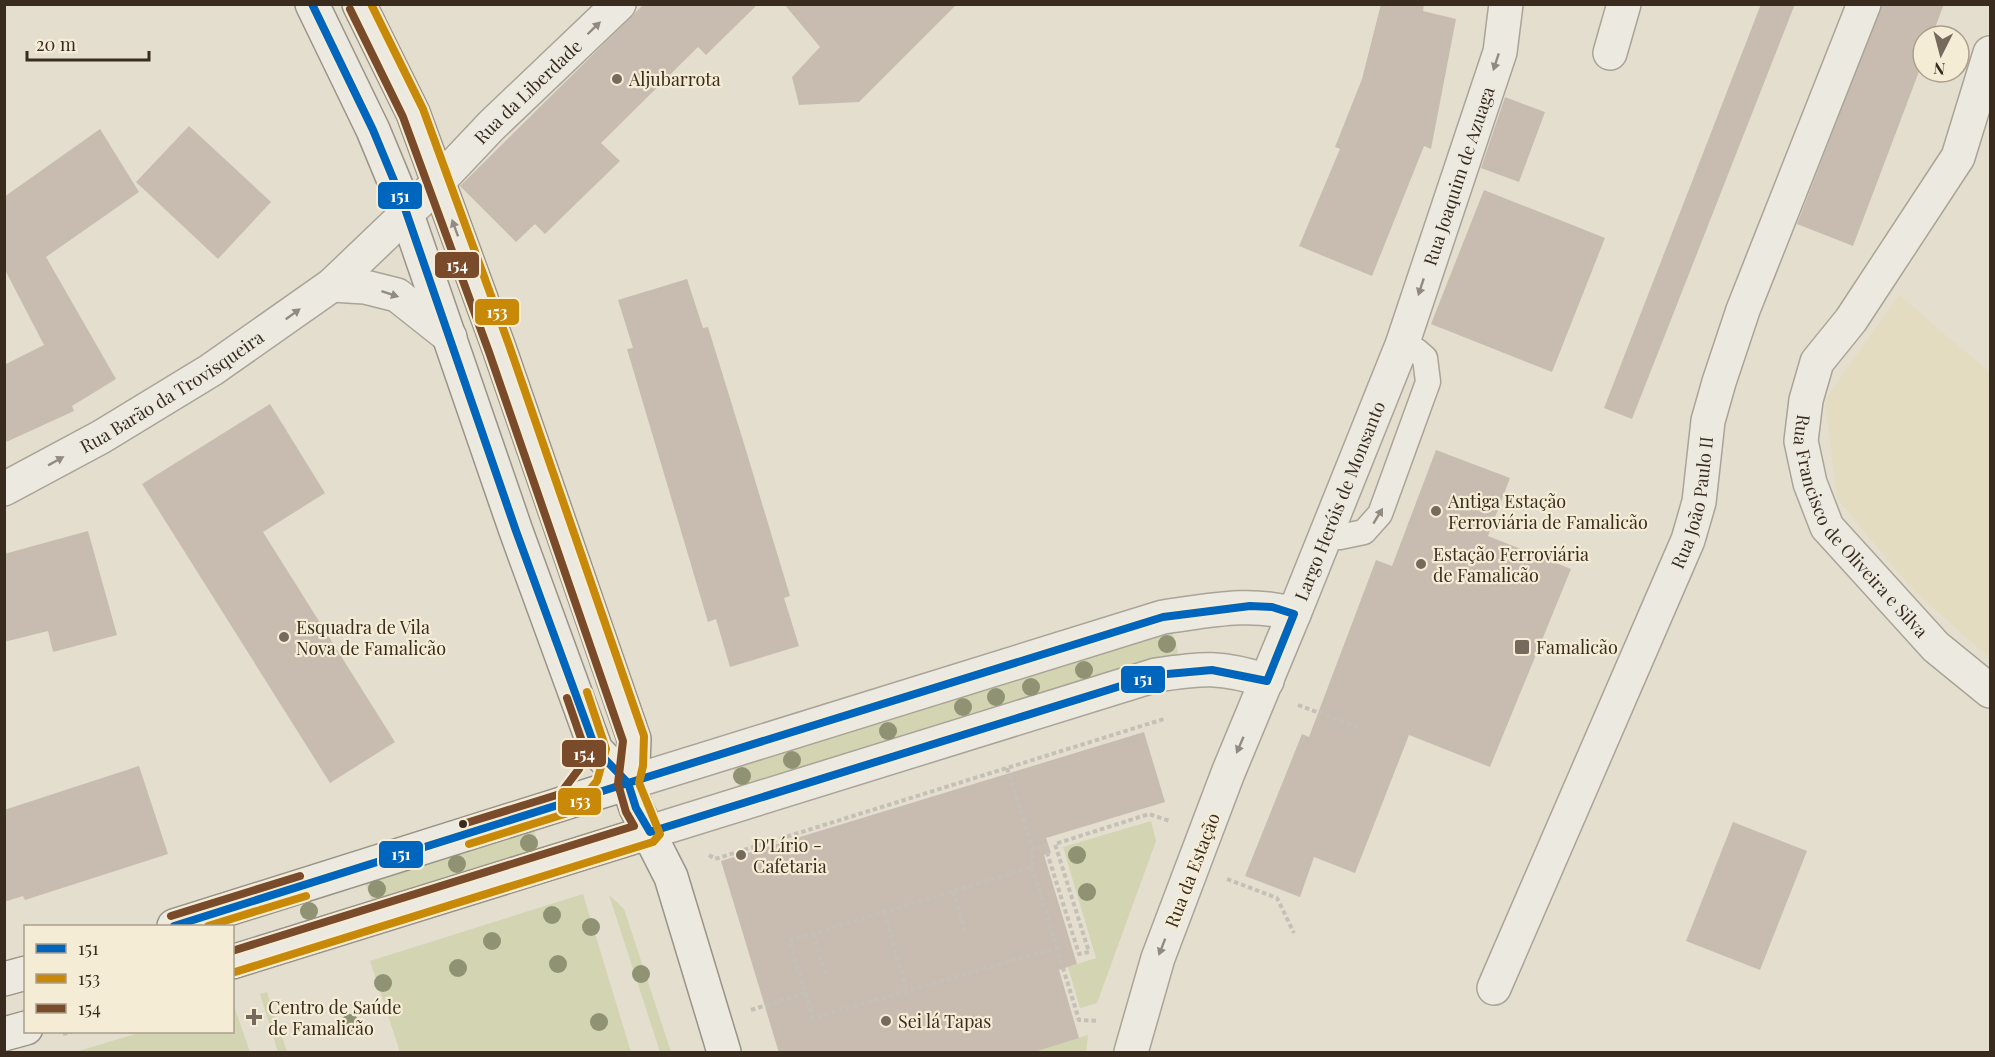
<svg xmlns="http://www.w3.org/2000/svg" width="1995" height="1057" font-family="'Playfair Display',serif">
<rect width="100%" height="100%" fill="#e4decf"/>
<polygon fill="#e3dcc0" points="1899,295 1990,373 1990,658 1910,587 1837,498 1825,400"/>
<g fill="#d3d4b2">
<polygon points="1172,631 1178,652 1175,658 741,793 731,761"/>
<polygon points="1151,821 1156,841 1097,1003 1080,1008 1068,967 1096,958 1063,847"/>
<polygon points="532,824 541,855 381,905 371,899 366,885 372,874"/>
<polygon points="583,894 631,1052 400,1052 370,961"/>
<polygon points="609,895 624,909 671,1052 660,1052"/>
<polygon points="267,992 287,1052 278,1052 260,994"/>
<polygon points="233,1003 250,1052 75,1052 142,1032 232,1032"/>
<polygon points="1088,1035 1086,1052 1031,1052"/>
</g>
<g fill="#c8bcb0">
<polygon points="644,4 758,4 706,55 698,47 601,143 620,161 588,192 545,234 535,224 516,242 460,186"/>
<polygon points="784,4 957,4 859,102 799,105 792,77 820,47"/>
<polygon points="1381,4 1424,4 1423,11 1456,19 1431,149 1424,146 1372,276 1299,246 1340,149 1335,147 1362,79"/>
<polygon points="1761,4 1795,4 1632,419 1604,408"/>
<polygon points="1882,4 1944,4 1932,36 1923,36 1923,61 1853,246 1797,224"/>
<polygon points="1505,97 1545,112 1519,182 1481,168"/>
<polygon points="189,126 271,202 218,259 136,182"/>
<polygon points="100,129 139,192 46,257 116,379 72,406 74,411 4,443 4,365 44,345 4,268 4,197"/>
<polygon points="1484,190 1605,238 1552,372 1431,324"/>
<polygon points="687,279 703,328 708,327 745,447 790,596 784,598 799,646 730,667 716,619 708,622 627,349 633,348 618,300"/>
<polygon points="270,404 325,493 263,532 395,742 330,783 142,484"/>
<polygon points="1436,450 1510,478 1488,536 1571,569 1490,767 1409,735 1355,873 1314,857 1300,897 1245,876 1302,734 1309,737 1376,560 1392,566"/>
<polygon points="88,531 117,635 53,652 48,631 4,642 4,554"/>
<polygon points="1144,732 1165,802 1046,838 1051,853 1044,855 1077,964 1059,970 1079,1038 1031,1053 779,1053 721,861"/>
<polygon points="139,766 168,854 25,900 23,896 4,902 4,810"/>
<polygon points="1733,822 1807,851 1760,970 1686,941"/>
</g>
<g fill="none" stroke-linecap="round" stroke-linejoin="round">
<defs>
<polyline id="service" points="1328,534 1340,537 1364,532 1380,514 1428,382 1425,358 1417,351 1402,345"/>
<g id="minor">
<polyline points="1610,53 1624,4"/>
<path id="s1" d="M 1990,53 L 1958,157 L 1851,320 L 1817,362 L 1806,400 L 1801,441 L 1810,483 L 1827,527 L 1936,647 L 1990,691"/>
<polyline points="332,285 365,287 397,295 450,337"/>
<path id="s2" d="M 4,489 L 101,437 L 211,370 L 332,285 L 423,198 L 491,126 L 619,4"/>
<path id="s3" d="M 1294,614 L 1402,345 L 1500,52 L 1506,4"/>
<path id="s4" d="M 1494,988 L 1688,540 L 1699,502 L 1708,421 L 1719,382 L 1743,310 L 1864,4"/>
</g>
<g id="tertiary">
<path d="M 628,783 L 1163,617 C 1208,611 1250,601 1294,614 L 1228,773 L 1158,958 L 1131,1052"/>
<path d="M 650,832 L 1156,675 C 1203,668 1221,666 1267,681"/>
</g>
<g id="secondary">
<polyline points="312,4 373,130 402,200 516,531 596,750 628,783 636,808 671,877 724,1052"/>
<polyline points="359,4 413,113 499,348 634,739 633,764 628,783"/>
<polyline points="174,926 628,783"/>
<polyline points="232,962 650,832"/>
<polyline points="4,979 26,973"/>
<polyline points="4,1034 26,1028"/>
</g>
</defs>
<use href="#service" stroke="#aaa397" stroke-width="27"/>
<use href="#minor" stroke="#aaa397" stroke-width="36"/>
<use href="#tertiary" stroke="#aaa397" stroke-width="36"/>
<use href="#secondary" stroke="#999388" stroke-width="36"/>
<g stroke="#c5c0b7" stroke-width="4" stroke-dasharray="4.5 3" stroke-linecap="butt">
<polyline points="1298,705 1362,729"/>
<polyline points="1007,768 1033,850 1045,846 1079,954 1089,952 1055,844 1149,814 1170,821"/>
<polyline points="709,855 715,859 1164,719"/>
<polyline points="1032,867 1079,1020 1099,1021"/>
<polyline points="1227,879 1277,898 1294,933"/>
<polyline points="953,891 965,931"/>
<polyline points="884,913 907,991"/>
<polyline points="813,934 826,974"/>
<polyline points="806,993 813,1018 1056,948"/>
<polyline points="751,1010 806,993 789,941 1032,867 1033,850"/>
<polyline points="63,1034 72,1032"/>
</g>
<use href="#service" stroke="#ece9e0" stroke-width="24"/>
<use href="#minor" stroke="#ece9e0" stroke-width="33"/>
<use href="#tertiary" stroke="#ece9e0" stroke-width="33"/>
<use href="#secondary" stroke="#ece9e0" stroke-width="33"/>
<defs>
<g id="bus-1">
<polyline points="312,4 373,130 402,200 516,531 596,750 628,783"/>
<polygon points="1250,606 1272,607 1294,614 1267,681 1212,670 1156,675 650,832 636,808 628,783 1163,617"/>
<polyline points="174,926 628,783"/>
</g>
<g id="bus-2">
<polyline points="469,844 571,812 597,781 606,749 587,692"/>
<polyline points="208,926 306,896"/>
<polyline points="235,972 653,842 660,834 639,783 643,766 644,736 509,345 423,109 371,4"/>
</g>
<g id="bus-3">
<polyline points="463,824 560,794 579,769 585,750 567,698"/>
<polyline points="171,916 300,876"/>
<polyline points="232,951 634,826 626,812 618,784 623,741 489,352 403,117 350,9"/>
</g>
</defs>
<use href="#bus-1" stroke="#f5ecd5" stroke-width="12"/>
<use href="#bus-2" stroke="#f5ecd5" stroke-width="12"/>
<use href="#bus-3" stroke="#f5ecd5" stroke-width="12"/>
<use href="#bus-1" stroke="#0065bd" stroke-width="8"/>
<use href="#bus-2" stroke="#c88808" stroke-width="8"/>
<use href="#bus-3" stroke="#7a4b2a" stroke-width="8"/>
</g>
<g fill="#8f9373">
<circle cx="1167" cy="644" r="9"/>
<circle cx="1084" cy="670" r="9"/>
<circle cx="1031" cy="687" r="9"/>
<circle cx="996" cy="697" r="9"/>
<circle cx="963" cy="707" r="9"/>
<circle cx="888" cy="731" r="9"/>
<circle cx="792" cy="760" r="9"/>
<circle cx="742" cy="776" r="9"/>
<circle cx="529" cy="843" r="9"/>
<circle cx="1077" cy="855" r="9"/>
<circle cx="457" cy="864" r="9"/>
<circle cx="377" cy="889" r="9"/>
<circle cx="1087" cy="892" r="9"/>
<circle cx="309" cy="911" r="9"/>
<circle cx="552" cy="915" r="9"/>
<circle cx="591" cy="927" r="9"/>
<circle cx="492" cy="941" r="9"/>
<circle cx="558" cy="964" r="9"/>
<circle cx="458" cy="968" r="9"/>
<circle cx="641" cy="974" r="9"/>
<circle cx="383" cy="983" r="9"/>
<circle cx="599" cy="1022" r="9"/>
<circle cx="350" cy="1023" r="9"/>
</g>
<defs><path id="oneway-solid" d="M-6-.8H1V-3.2L6.5 0L1 3.2V.8H-6Z" transform="scale(1.5)"/></defs>
<g fill="#928a80">
<use href="#oneway-solid" transform="translate(594 28) rotate(-44)"/>
<use href="#oneway-solid" transform="translate(1496 62) rotate(108)"/>
<use href="#oneway-solid" transform="translate(455 228) rotate(-110)"/>
<use href="#oneway-solid" transform="translate(1421 287) rotate(108)"/>
<use href="#oneway-solid" transform="translate(390 294) rotate(18)"/>
<use href="#oneway-solid" transform="translate(293 314) rotate(-36)"/>
<use href="#oneway-solid" transform="translate(56 461) rotate(-29)"/>
<use href="#oneway-solid" transform="translate(1378 516) rotate(-59)"/>
<use href="#oneway-solid" transform="translate(1240 745) rotate(113)"/>
<use href="#oneway-solid" transform="translate(1162 947) rotate(111)"/>
</g>
<g fill="#756a5d" stroke="#f5ecd5" stroke-width="2">
<circle cx="617" cy="79" r="6"/>
<circle cx="1436" cy="511" r="6"/>
<circle cx="1421" cy="564" r="6"/>
<circle cx="284" cy="637" r="6"/>
<rect x="1514" y="639" width="16" height="16" rx="3"/>
<circle cx="741" cy="855" r="6"/>
<path d="M251 1008h6v6h6v6h-6v6h-6v-6h-6v-6h6z"/>
<circle cx="886" cy="1021" r="6"/>
</g>
<circle fill="#392c1f" stroke="#f5ecd5" stroke-width="2" cx="463" cy="824" r="5"/>
<g text-anchor="middle" dominant-baseline="central" stroke-width="4.5" stroke-linejoin="round" paint-order="stroke">
<g font-size="18" fill="#392c1f" stroke="#f5ecd5" text-anchor="start">
<text x="629" y="79">Aljubarrota</text>
<text x="1448" y="501">Antiga Estação<tspan x="1448" dy="21">Ferroviária de Famalicão</tspan></text>
<text x="1433" y="554">Estação Ferroviária<tspan x="1433" dy="21">de Famalicão</tspan></text>
<text x="296" y="627">Esquadra de Vila<tspan x="296" dy="21">Nova de Famalicão</tspan></text>
<text x="1536" y="647">Famalicão</text>
<text x="753" y="845">D'Lírio -<tspan x="753" dy="21">Cafetaria</tspan></text>
<text x="268" y="1007">Centro de Saúde<tspan x="268" dy="21">de Famalicão</tspan></text>
<text x="898" y="1021">Sei lá Tapas</text>
</g>
<g font-size="18" fill="#392c1f" stroke="#f5ecd5">
<text stroke="none"><textPath href="#s2" startOffset="662">Rua da Liberdade</textPath></text>
<text stroke="none"><textPath href="#s3" startOffset="468">Rua Joaquim de Azuaga</textPath></text>
<text stroke="none"><textPath href="#s2" startOffset="194">Rua Barão da Trovisqueira</textPath></text>
<text stroke="none"><textPath href="#s3" startOffset="122">Largo Heróis de Monsanto</textPath></text>
<text stroke="none"><textPath href="#s4" startOffset="526">Rua João Paulo II</textPath></text>
<text stroke="none"><textPath href="#s1" startOffset="543">Rua Francisco de Oliveira e Silva</textPath></text>
<text transform="translate(1192 870) rotate(-69)">Rua da Estação</text>
</g>
</g>
<g stroke="#f5ecd5" stroke-width="2">
<rect x="377" y="181" width="46" height="29" rx="6" fill="#0065bd"/>
<rect x="434" y="251" width="46" height="28" rx="6" fill="#7a4b2a"/>
<rect x="474" y="298" width="46" height="28" rx="6" fill="#c88808"/>
<rect x="1120" y="665" width="46" height="29" rx="6" fill="#0065bd"/>
<rect x="561" y="739" width="46" height="29" rx="6" fill="#7a4b2a"/>
<rect x="557" y="787" width="45" height="29" rx="6" fill="#c88808"/>
<rect x="378" y="840" width="46" height="29" rx="6" fill="#0065bd"/>
</g>
<g font-size="16" text-anchor="middle" font-weight="bold" fill="#fff">
<text x="400" y="202">151</text>
<text x="457" y="271">154</text>
<text x="497" y="318">153</text>
<text x="1143" y="685">151</text>
<text x="584" y="760">154</text>
<text x="580" y="807">153</text>
<text x="401" y="860">151</text>
</g>
<rect width="1995" height="1057" fill="none" stroke="#392c1f" stroke-width="12"/>
<rect x="24" y="925" width="210" height="108" fill="#f5ecd5" stroke="#aa9f8c" stroke-width="1.5"/>
<rect x="36" y="944" width="30" height="9" fill="#0065bd" stroke="#aa9f8c" stroke-width="1.5"/>
<text x="78" y="955" font-size="18" fill="#392c1f">151</text>
<rect x="36" y="974" width="30" height="9" fill="#c88808" stroke="#aa9f8c" stroke-width="1.5"/>
<text x="78" y="985" font-size="18" fill="#392c1f">153</text>
<rect x="36" y="1004" width="30" height="9" fill="#7a4b2a" stroke="#aa9f8c" stroke-width="1.5"/>
<text x="78" y="1015" font-size="18" fill="#392c1f">154</text>
<g transform="translate(1941 54) rotate(186)"><circle r="28" fill="#f5ecd5" stroke="#aa9f8c" stroke-width="1.5"/>
<path d="M0-4.5L10 22L0 15L-10 22Z" fill="#756a5d"/>
<text y="-9" font-size="16" font-weight="bold" text-anchor="middle" fill="#392c1f">N</text>
</g>
<path d="M27 51v9h122v-9" fill="none" stroke="#392c1f" stroke-width="3"/>
<text x="36" y="51" font-size="18" fill="#392c1f" stroke="#f5ecd5" stroke-width="4.5" paint-order="stroke">20 m</text>
</svg>
